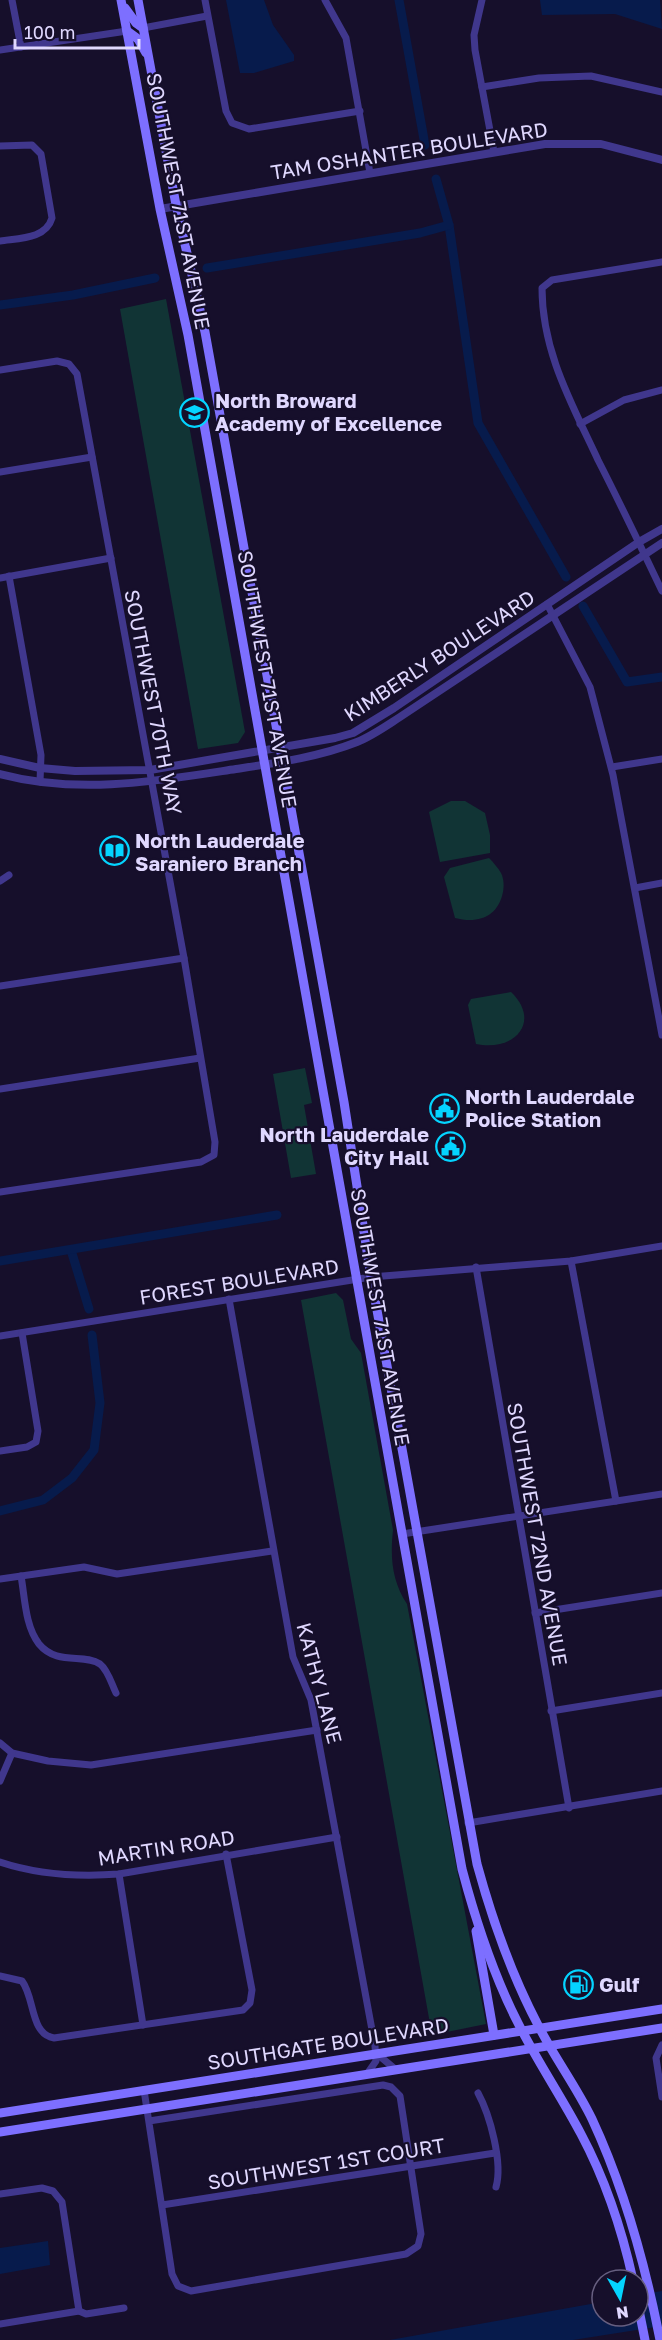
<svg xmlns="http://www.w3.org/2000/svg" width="662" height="2340" font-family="'Golos Text',sans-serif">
<rect width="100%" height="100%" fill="#160f2b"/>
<g fill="#113435">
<polygon points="166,299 245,732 238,743 198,749 120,309"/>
<polygon points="451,801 465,801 485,813 490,835 490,853 440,862 429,812"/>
<path d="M 489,858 C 493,862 498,868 501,873 C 504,879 504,886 503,892 C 498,917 478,924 455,918 L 444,877 L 450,868 Z"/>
<path d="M 511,992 C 542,1022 514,1052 476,1044 L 468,1005 L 471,999 Z"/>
<polygon points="305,1068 312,1103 304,1105 316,1174 291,1178 273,1074"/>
<path d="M 336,1293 L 343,1300 L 351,1339 L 361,1353 L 393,1530 C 390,1558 392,1581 407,1604 L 486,2024 L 432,2035 L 301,1300 Z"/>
</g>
<g fill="#071b4c">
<polygon points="226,0 264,0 273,25 294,55 294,61 254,73 240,73"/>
<polygon points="540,0 660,0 662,29 615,14 542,15"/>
<polygon points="48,2241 50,2265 0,2274 0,2248"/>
<polygon points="662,2291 662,2326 573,2340 390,2340 602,2302 602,2316 638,2316 638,2295"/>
</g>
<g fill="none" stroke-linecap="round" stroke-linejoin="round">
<g stroke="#071b4c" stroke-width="9">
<polyline points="399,0 425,145"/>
<polyline points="449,225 478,423 566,577"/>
<polyline points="207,268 420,233 449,225 436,179"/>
<polyline points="0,305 73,295 155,278"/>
<polyline points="583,606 627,682 662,677"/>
<polyline points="71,1250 89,1309"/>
<polyline points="0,1261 277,1215"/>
<polyline points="0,1511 43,1500 72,1478 94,1450 100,1403 92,1335"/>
</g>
<g stroke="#40378d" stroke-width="7">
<polyline points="12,0 21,47"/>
<polyline points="205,0 226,111 232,123 249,129 360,111"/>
<polyline points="325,0 346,38 370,173"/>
<polyline points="482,0 474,35 475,50 494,152"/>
<polyline points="143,28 207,16"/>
<polyline points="0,50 127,31"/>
<polyline points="482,87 539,78 591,76 662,92"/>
<path d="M 0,146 L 32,145 L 41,154 L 52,218 C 46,239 19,238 0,241"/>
<path d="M 662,262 L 552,280 L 542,288 C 542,352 572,404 598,460 C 620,503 641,547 662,591"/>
<polyline points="0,370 57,361 69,364 77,374 184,958 215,1142 214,1155 201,1162 0,1192"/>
<polyline points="580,424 624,400 662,390"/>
<polyline points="0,472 92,457"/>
<polyline points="9,576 41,755 40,782"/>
<polyline points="0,578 111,558"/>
<polyline points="547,604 590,687 613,775 662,1035"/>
<polyline points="612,767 662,759"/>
<polyline points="0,881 9,875"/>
<polyline points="635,888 662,883"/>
<polyline points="0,986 184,958"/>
<polyline points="0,1089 200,1058"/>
<polyline points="571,1261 616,1501"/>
<polyline points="476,1267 569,1808"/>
<polyline points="229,1299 293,1657 311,1700 375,2046 376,2061 367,2074"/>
<polyline points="0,1336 371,1277 571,1261 662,1246"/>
<polyline points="0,1451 27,1447 36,1442 38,1431 22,1333"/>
<polyline points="402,1534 662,1494"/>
<path d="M 21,1576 C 25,1598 25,1626 39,1644 C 57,1666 84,1653 100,1664 C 108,1670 112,1685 116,1693"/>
<polyline points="0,1579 84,1567 117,1574 272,1551"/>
<polyline points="535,1613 662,1593"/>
<polyline points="551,1711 662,1693"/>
<polyline points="0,1743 12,1753 48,1761 91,1765 317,1730"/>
<polyline points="0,1781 12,1753"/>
<polyline points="468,1823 662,1791"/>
<path d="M 0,1862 C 39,1875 78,1877 119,1874 L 337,1837"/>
<polyline points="119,1874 143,2025"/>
<path d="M 0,1976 L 22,1981 C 35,1998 30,2034 54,2038 L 243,2010 L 250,2003 L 252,1990 L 226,1854"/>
<polyline points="662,2045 656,2058 662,2097"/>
<polyline points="376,2053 395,2069"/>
<polyline points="144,2090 172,2274 178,2286 191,2291 406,2254 418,2246 421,2234 400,2096 391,2087 383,2085 149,2121"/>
<path d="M 478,2093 C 490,2115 503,2163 496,2187"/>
<polyline points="0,2194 42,2188 53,2191 62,2202 79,2311"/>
<polyline points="162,2205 495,2153"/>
<polyline points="0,2324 79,2311 86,2314 124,2308"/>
</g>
<g stroke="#40378d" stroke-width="8">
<polyline points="160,209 545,144 601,144 662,160"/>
<polyline points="0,759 40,768 75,771 150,770 335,738 353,733 394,708 639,542 662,529"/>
<path d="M 0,774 C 79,795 157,781 236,769 C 276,763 319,757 357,742 C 372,736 386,726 400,717 L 662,543"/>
</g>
<g stroke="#7d6fff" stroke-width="9">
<path d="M 121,0 L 160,209 L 188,335 L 462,1869 C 476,1922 493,1974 518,2023 C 537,2061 561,2096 581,2134 C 605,2179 622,2230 633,2280"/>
<path d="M 138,0 L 176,205 L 205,332 L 344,1102 L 371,1277 L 477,1864 C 492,1919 511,1974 538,2025 C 554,2057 576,2086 592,2119 C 625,2190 645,2263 660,2340"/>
<polyline points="125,8 136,23 143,28"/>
<polyline points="127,31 138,39 146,53"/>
<polyline points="476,1931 494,2035"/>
<polyline points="0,2113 662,2009"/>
<polyline points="0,2132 662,2028"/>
<polyline points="638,2305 645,2340"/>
</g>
</g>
<defs>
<symbol id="school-ring" viewBox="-11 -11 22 22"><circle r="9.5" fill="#160f2b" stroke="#04d4ff" stroke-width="1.5"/><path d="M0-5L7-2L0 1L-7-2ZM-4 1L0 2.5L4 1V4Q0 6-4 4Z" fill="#04d4ff"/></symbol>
<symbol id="library-ring" viewBox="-11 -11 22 22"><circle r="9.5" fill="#160f2b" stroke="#04d4ff" stroke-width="1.5"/><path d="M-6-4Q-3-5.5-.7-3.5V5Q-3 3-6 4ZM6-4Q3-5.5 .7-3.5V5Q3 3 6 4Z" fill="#04d4ff"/></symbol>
<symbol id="civic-ring" viewBox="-11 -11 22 22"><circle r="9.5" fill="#160f2b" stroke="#04d4ff" stroke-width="1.5"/><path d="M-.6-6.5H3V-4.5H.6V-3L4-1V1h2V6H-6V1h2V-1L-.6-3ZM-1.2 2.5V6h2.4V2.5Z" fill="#04d4ff"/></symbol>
<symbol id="fuel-ring" viewBox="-11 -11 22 22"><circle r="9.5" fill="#160f2b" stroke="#04d4ff" stroke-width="1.5"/><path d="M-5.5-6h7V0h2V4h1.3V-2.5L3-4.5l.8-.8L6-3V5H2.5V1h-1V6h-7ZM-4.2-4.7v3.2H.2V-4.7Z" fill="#04d4ff"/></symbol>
</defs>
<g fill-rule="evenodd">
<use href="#school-ring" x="178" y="396" width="33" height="33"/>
<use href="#library-ring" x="98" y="834" width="33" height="33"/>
<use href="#civic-ring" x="428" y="1092" width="33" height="33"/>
<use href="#civic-ring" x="434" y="1130" width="33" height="33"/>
<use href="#fuel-ring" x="562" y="1968" width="33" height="33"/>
</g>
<g text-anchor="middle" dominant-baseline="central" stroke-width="4.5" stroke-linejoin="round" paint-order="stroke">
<g font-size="20" fill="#e0d8ff" stroke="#160f2b">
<text transform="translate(409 150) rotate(-9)">TAM OSHANTER BOULEVARD</text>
<text transform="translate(179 201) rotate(79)">SOUTHWEST 71ST AVENUE</text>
<text transform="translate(439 655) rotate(-33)">KIMBERLY BOULEVARD</text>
<text transform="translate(268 679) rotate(80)">SOUTHWEST 71ST AVENUE</text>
<text transform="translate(154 702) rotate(79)">SOUTHWEST 70TH WAY</text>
<text transform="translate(239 1281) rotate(-9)">FOREST BOULEVARD</text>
<text transform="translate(381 1317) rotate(80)">SOUTHWEST 71ST AVENUE</text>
<text transform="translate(538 1534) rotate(80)">SOUTHWEST 72ND AVENUE</text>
<text transform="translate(320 1683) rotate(75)">KATHY LANE</text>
<text transform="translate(166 1847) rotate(-9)">MARTIN ROAD</text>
<text transform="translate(328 2043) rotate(-9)">SOUTHGATE BOULEVARD</text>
<text transform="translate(326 2163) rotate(-9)">SOUTHWEST 1ST COURT</text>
</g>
<g font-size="20" font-weight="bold" fill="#e0d8ff" stroke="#160f2b" text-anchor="start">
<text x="215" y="400">North Broward<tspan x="215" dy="23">Academy of Excellence</tspan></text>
<text x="135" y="840">North Lauderdale<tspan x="135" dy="23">Saraniero Branch</tspan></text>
<text x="465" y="1096">North Lauderdale<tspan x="465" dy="23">Police Station</tspan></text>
<text x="429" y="1134" text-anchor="end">North Lauderdale<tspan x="429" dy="23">City Hall</tspan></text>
<text x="599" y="1984">Gulf</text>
</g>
</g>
<g transform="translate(620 2298) rotate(171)"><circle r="28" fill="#160f2b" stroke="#675f80" stroke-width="1.5"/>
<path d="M0-4.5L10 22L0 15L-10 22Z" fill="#04d4ff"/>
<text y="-9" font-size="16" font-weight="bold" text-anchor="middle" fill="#e0d8ff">N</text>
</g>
<path d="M15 39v9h124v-9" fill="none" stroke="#e0d8ff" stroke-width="3"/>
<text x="24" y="39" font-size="18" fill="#e0d8ff" stroke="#160f2b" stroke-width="4.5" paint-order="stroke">100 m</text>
</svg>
